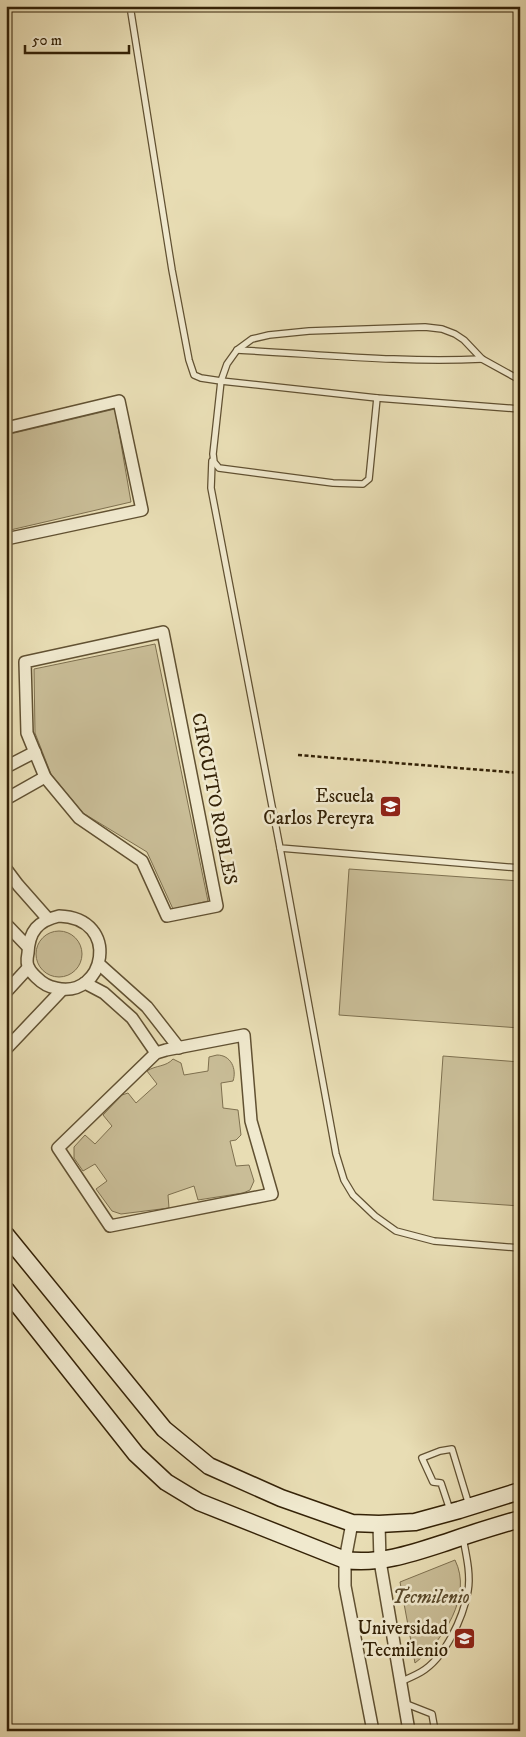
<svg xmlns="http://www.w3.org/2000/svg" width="526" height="1737" font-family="'IM FELL DW Pica',serif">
<rect width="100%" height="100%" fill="#e8ddb4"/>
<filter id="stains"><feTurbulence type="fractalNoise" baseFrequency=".004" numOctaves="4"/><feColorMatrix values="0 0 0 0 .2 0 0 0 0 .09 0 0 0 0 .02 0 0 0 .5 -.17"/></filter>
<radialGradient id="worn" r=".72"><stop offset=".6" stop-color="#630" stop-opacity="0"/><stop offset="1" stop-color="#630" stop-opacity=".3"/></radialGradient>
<g fill="#c9bd97" stroke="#7e704f">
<polygon points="115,409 131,502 6,531 6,435"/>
<polygon points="155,644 208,901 173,909 147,852 83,813 51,774 35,733 34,669"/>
<polygon points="349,869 520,881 520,1028 339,1015"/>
<circle cx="59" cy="954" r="23"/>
<path d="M 217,1055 C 231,1055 237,1069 233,1081 L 221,1083 L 223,1108 L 238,1110 L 241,1135 L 236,1140 L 230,1141 L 236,1166 L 249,1165 L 254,1181 L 250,1190 L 243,1193 L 198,1200 L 194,1186 L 168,1195 L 169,1208 L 121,1214 L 112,1211 L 96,1189 L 107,1181 L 95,1164 L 83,1171 L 74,1158 L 74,1147 L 85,1135 L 95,1144 L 112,1126 L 103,1115 L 122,1095 L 128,1093 L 136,1103 L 157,1084 L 147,1071 C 156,1065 166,1067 173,1059 L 181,1063 L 184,1075 L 208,1071 L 209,1057 Z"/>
<polygon points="443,1056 520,1062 520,1206 433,1200"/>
<path d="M 455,1560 C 473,1596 443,1641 415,1663 L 400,1582 Z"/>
</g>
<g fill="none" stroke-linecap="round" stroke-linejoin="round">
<defs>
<g id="lane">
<polyline points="130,6 172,270 189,360 194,375 201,378 221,381 377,398 520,409"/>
<path d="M 237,350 C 319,354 400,363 482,359"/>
<polyline points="377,398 369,479 363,484 333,483 219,468 214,462 213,454 221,381 227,364 237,350 252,339 269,335 309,331 425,327 442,329 455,334 464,340 482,359 520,380"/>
<polyline points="212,461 211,488 280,848 520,868"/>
<polyline points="280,848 336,1154 344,1180 353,1195 375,1216 396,1231 434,1241 520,1248"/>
<polyline points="450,1510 441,1483 433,1482 422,1458 440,1451 452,1449 469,1505"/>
<path d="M 400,1682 C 407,1679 414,1676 421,1672 C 445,1658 463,1618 468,1591 C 471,1574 466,1554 463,1538"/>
<polyline points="404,1703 432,1714 435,1731"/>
</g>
<g id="street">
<polyline points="6,428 119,401 142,510 6,539"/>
<polygon points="163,632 217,906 167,916 142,861 79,818 45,777 27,733 25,662"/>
<polyline points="6,767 35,752"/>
<polyline points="6,799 45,777"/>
<polyline points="6,869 18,885 48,919"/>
<path d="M 59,916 C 122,918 105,1000 56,988 C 48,987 42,983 36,977 C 34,975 30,971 29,968 C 26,964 27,958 28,953 C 29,931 38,921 59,916 Z"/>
<polyline points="6,924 28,947"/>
<polyline points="99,964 147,1007 179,1048"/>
<polyline points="85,983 104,993 132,1018 156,1053"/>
<polyline points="6,992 28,968"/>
<polygon points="244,1035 251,1121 272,1194 110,1226 58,1148 156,1053 166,1050"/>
<polyline points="6,1049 62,990"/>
<polyline points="352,1523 345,1560 345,1586 373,1731"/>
<polyline points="379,1524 380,1561 409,1731"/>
</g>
<g id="secondary">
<polyline points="6,1235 164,1429 209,1466 281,1498 352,1523 379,1524 415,1522 459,1510 520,1491"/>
<path d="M 6,1290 L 136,1454 L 166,1482 L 199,1502 L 345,1560 C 381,1565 416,1552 450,1541 C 473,1533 496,1526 520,1519"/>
</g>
</defs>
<use href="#lane" stroke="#615132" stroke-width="8"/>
<use href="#street" stroke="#615132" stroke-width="14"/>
<use href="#secondary" stroke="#342207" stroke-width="19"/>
<polyline stroke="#342207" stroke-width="2.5" stroke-dasharray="4 2.5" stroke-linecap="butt" points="298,755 520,773"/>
<use href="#lane" stroke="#f0e9ce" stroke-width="5.5"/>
<use href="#street" stroke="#f0e9ce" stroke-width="11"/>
<use href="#secondary" stroke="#f0e9ce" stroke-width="16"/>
</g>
<defs>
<symbol id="school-square" viewBox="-11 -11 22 22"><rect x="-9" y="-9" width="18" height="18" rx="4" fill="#8f2418" stroke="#f0e9ce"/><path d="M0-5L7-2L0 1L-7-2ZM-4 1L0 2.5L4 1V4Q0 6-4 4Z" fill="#fff"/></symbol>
<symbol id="university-square" viewBox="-11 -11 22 22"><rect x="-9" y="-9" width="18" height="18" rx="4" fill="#8f2418" stroke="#f0e9ce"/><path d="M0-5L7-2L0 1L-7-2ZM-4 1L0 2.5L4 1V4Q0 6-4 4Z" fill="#fff"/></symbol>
</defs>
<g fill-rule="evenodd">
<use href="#school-square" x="378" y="794" width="25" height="25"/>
<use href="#university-square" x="452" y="1626" width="25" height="25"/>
</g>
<g text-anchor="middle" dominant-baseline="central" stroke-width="5" stroke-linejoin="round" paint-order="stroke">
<g font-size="19" fill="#342207" stroke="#f0e9ce" text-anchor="end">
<text x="374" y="796">Escuela<tspan x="374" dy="22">Carlos Pereyra</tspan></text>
<text x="448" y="1628">Universidad<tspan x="448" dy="22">Tecmilenio</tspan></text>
</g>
<g font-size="19" fill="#342207" stroke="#f0e9ce">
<text transform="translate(214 799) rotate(79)">CIRCUITO ROBLES</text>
</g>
<g font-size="19" font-style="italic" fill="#59492b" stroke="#f0e9ce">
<text x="431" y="1597">Tecmilenio</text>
</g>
</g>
<rect width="526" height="1737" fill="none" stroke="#e8ddb4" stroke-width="25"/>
<rect x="8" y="8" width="511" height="1722" fill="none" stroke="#342207" stroke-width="2.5"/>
<rect x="12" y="12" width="501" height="1712" fill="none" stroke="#342207"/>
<path d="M25 45v8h104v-8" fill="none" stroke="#342207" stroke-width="2.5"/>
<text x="32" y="45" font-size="15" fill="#342207" stroke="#f0e9ce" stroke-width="4" paint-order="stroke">50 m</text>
<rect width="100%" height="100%" filter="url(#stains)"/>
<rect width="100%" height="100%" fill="url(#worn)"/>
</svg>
